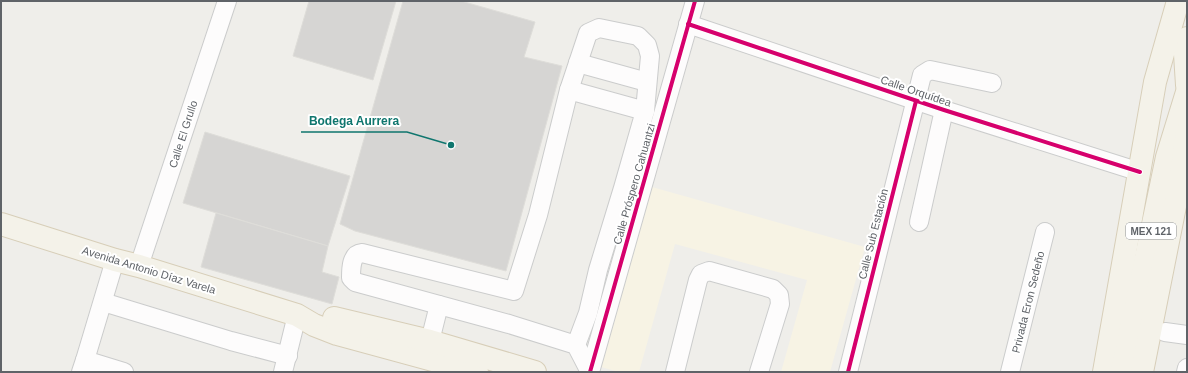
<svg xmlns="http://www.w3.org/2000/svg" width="1188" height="373" font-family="Arial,sans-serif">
<rect width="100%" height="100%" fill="#efeeea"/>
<polygon fill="#f7f3e4" points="652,187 865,247 830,372 781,372 807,280 675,244 639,372 619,372 601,367"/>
<g fill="#d6d5d3" stroke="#deddd9">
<polygon points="309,1 396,1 373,80 293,56"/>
<polygon points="403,1 461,1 535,22 524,57 562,66 506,271 355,231 340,224"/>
<polygon points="205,132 350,176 328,246 183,203"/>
<polygon points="216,213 328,246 322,272 339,277 332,304 201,267"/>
</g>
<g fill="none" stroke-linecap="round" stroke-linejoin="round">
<defs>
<g id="minor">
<polyline points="688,24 944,110 1140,172"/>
<polyline points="578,63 647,82"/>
<polyline points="569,90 588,33 599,28 638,36 647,45 650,56 645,111"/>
<polyline points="919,222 944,110"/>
<polyline points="139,266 227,1"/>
<polyline points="103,302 231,341 288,356"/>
<polyline points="1165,332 1187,335"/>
<polyline points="430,341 439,305"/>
<path d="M 576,345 L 588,313 L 598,270 L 623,188 L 645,111 L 569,90 L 538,215 L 514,291 L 362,253 C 351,254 351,269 351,278 L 355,282 L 509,324 L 576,345 L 590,372"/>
<polyline points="85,360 115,260"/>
<polyline points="81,372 85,360 124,372"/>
<polyline points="283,372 297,315"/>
<polyline points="590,372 695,1"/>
<polyline points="675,372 698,280 701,274 709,271 773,289 779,295 780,304 759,372"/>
<polyline points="848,372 922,75 930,70 992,83"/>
<polyline points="1010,372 1045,232"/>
<polyline points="1186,372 1187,368"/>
</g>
<g id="major">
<polyline points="1187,38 1185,54 1187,85"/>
<polyline points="1,224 115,260 139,266 297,315 314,325 337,334 477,372"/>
<polyline points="334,318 430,341 535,372"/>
<polyline points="1104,372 1155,82 1178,1"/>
<polyline points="1122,372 1167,157 1187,92"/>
<polyline points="1142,372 1181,176 1187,132"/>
</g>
</defs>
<use href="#minor" stroke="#cbcccc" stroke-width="20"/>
<use href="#major" stroke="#d7ceb8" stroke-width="24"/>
<use href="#minor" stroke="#fdfcfc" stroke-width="18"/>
<use href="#major" stroke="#f4f2e9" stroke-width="22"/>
<defs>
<g id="cycleway">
<polyline points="688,24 944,110 1140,172"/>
<polyline points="590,372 695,1"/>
<polyline points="848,372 916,101"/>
</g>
</defs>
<use href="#cycleway" stroke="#fff" stroke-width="6"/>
<use href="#cycleway" stroke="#d6006c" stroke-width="4"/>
</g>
<g text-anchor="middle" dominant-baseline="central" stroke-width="4" stroke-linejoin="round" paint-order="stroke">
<rect fill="#fff" stroke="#8f9295" stroke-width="1" x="1126" y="223" width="50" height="16" rx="3"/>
<g font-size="10" font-weight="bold" fill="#5f6368">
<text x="1151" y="231">MEX 121</text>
</g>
<g font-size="11" fill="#5f6368" stroke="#fff">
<text transform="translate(916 91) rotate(19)">Calle Orquídea</text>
<text transform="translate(183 134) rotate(-72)">Calle El Grullo</text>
<text transform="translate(634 184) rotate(-74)">Calle Próspero Cahuantzi</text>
<text transform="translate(873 234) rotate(-76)">Calle Sub Estación</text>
<text transform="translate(149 270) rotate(17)">Avenida Antonio Díaz Varela</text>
<text transform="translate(1028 302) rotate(-76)">Privada Eron Sedeño</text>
</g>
</g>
<path fill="none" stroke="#0f766e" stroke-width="1.5" d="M451 145L407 132H301"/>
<circle fill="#0f766e" stroke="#fff" stroke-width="1.5" cx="451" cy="145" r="4"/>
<g font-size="12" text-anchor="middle" font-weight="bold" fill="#0f766e" stroke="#fff" stroke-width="4" stroke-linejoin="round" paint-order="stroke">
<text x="354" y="125">Bodega Aurrera</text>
</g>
<rect width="1188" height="373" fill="none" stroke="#5f6368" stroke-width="4"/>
</svg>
